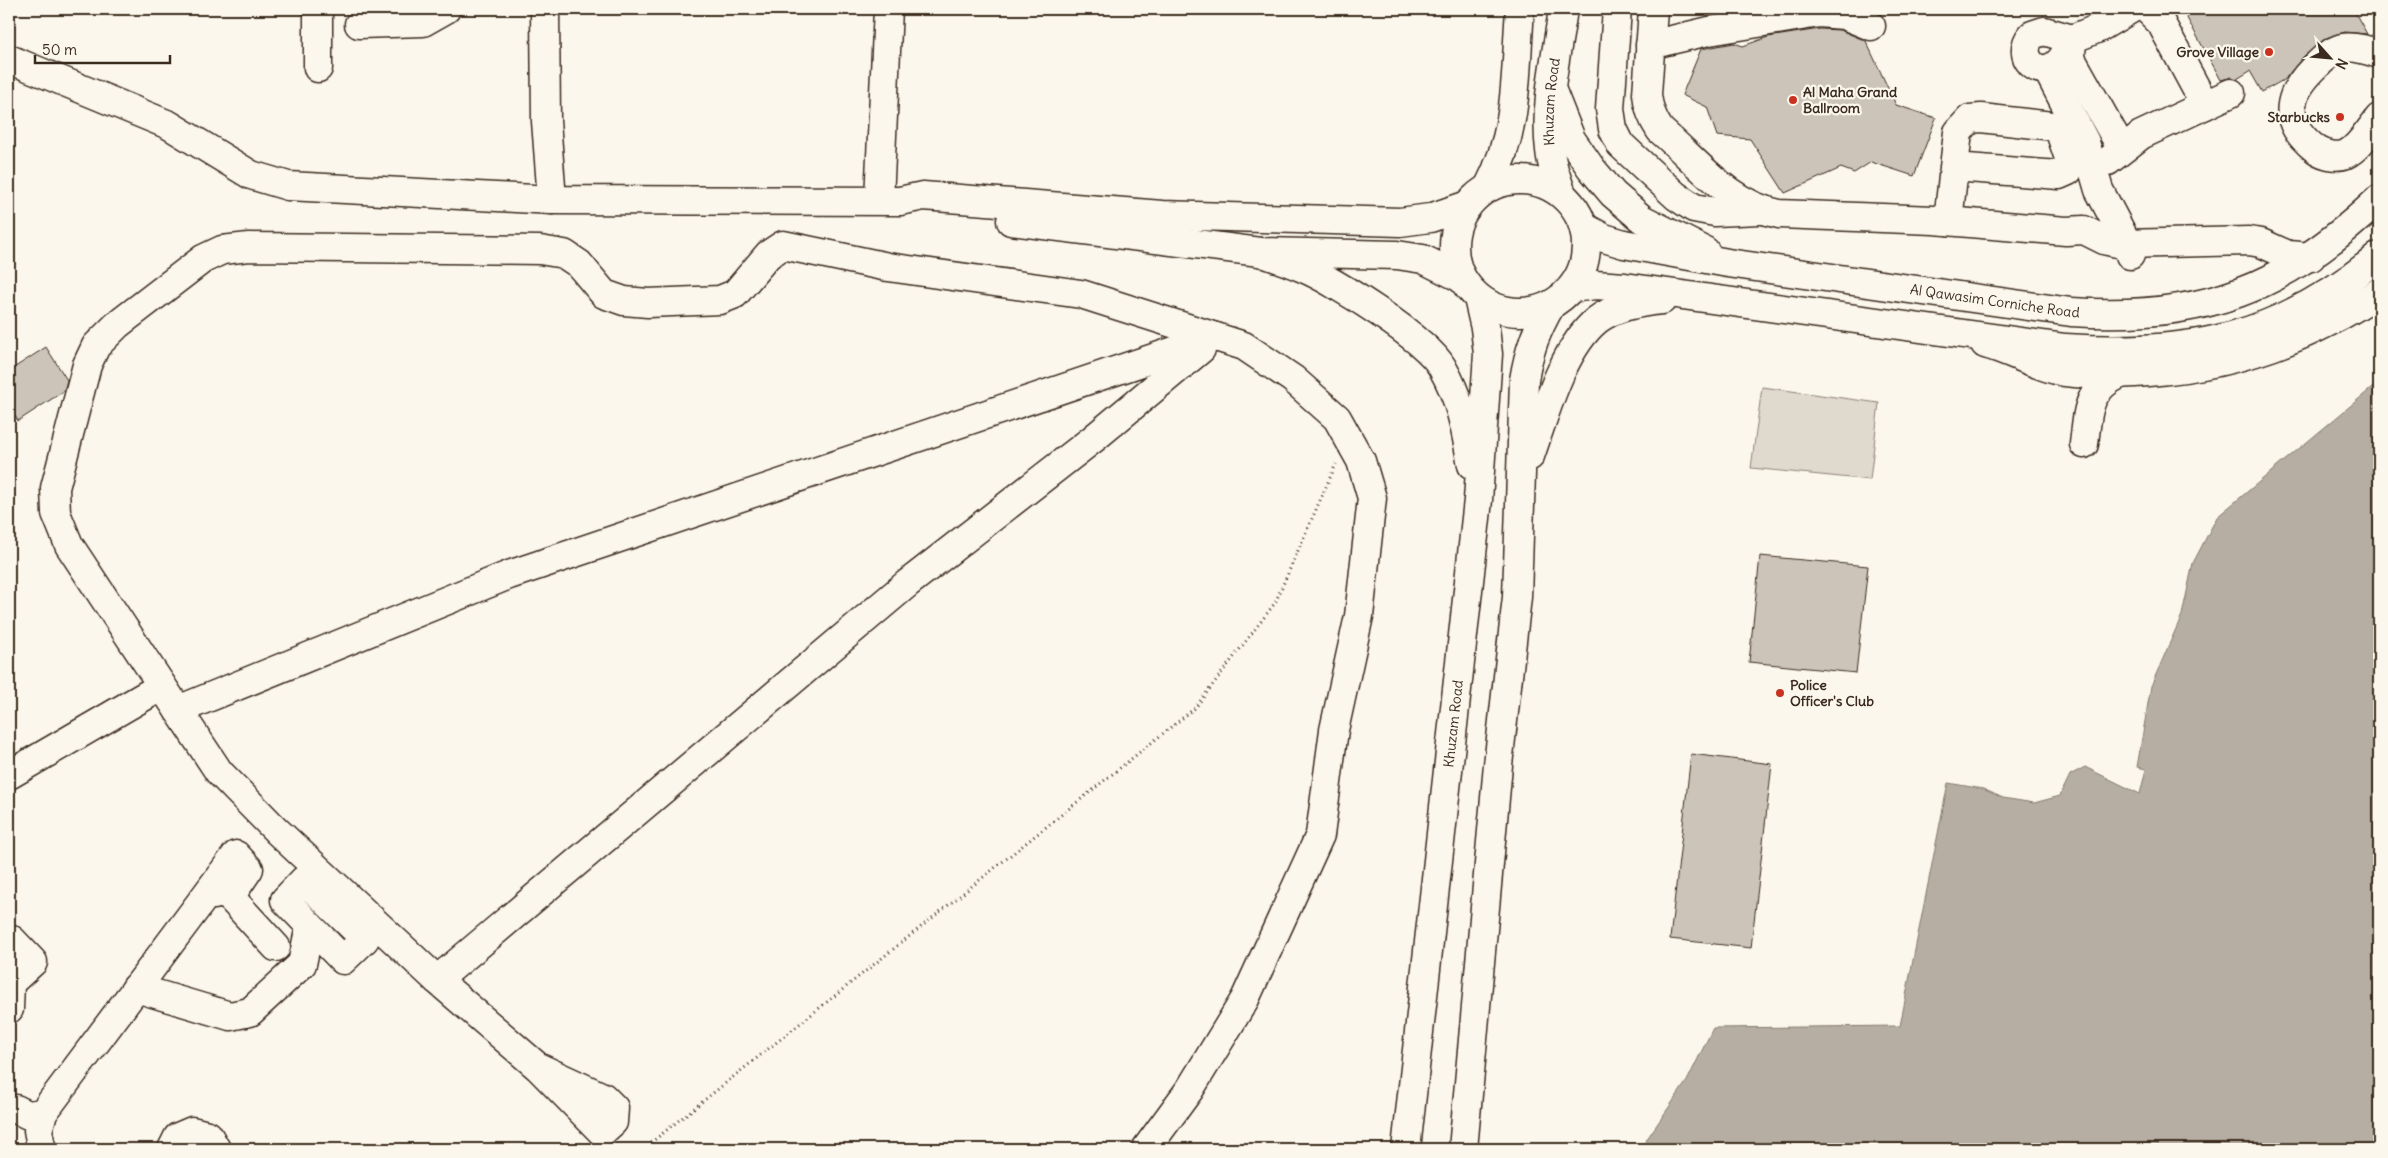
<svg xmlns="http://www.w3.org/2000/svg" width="2388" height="1158" font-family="Delius,sans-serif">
<rect width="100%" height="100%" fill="#fbf7ec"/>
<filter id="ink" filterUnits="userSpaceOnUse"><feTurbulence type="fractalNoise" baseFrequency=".02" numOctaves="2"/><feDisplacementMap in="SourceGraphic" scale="10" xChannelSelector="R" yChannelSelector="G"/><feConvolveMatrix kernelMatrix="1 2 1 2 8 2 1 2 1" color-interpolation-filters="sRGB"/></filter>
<g filter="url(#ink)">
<polygon fill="#dfd9ce" stroke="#8d8276" points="1762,387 1879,403 1870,480 1751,468"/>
<polygon fill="#b6aea2" stroke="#85796d" points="2379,382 2379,1149 1640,1149 1687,1081 1713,1028 1900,1026 1948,783 1983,789 2003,798 2034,803 2060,796 2070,775 2085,767 2140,794 2146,769 2137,767 2151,686 2182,615 2193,563 2217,517"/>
<g fill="#ccc4b9" stroke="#3b2a1e">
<polygon points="2182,9 2353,9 2367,34 2345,32 2326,38 2303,57 2285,79 2262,92 2250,71 2237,79 2232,77 2221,80"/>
<polygon points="1820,29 1840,30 1866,41 1896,105 1936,118 1914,176 1871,162 1854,173 1841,168 1785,193 1750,139 1717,136 1707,107 1682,95 1701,49 1734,43 1743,46 1768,37"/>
<polygon points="46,347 67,380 64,391 18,421 9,405 9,371"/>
<polygon points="1760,556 1868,566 1856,673 1749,662"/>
<polygon points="1691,754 1772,764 1751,948 1670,939"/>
</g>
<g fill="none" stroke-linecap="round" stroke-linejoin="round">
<defs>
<g id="minor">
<polyline points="545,9 546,121 552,200"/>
<polyline points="1617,9 1610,109 1613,129 1621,145 1676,196 1694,208 1715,212 1759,210"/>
<path d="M 1653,9 L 1647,94 C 1648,108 1652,118 1660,130 C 1698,162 1728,204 1779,214 L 1934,220 L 2066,231 L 2084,230 L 2104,240 L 2122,244 L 2249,241 L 2261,243 L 2288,255 L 2311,257"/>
<polyline points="2147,9 2161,23 2205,105"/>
<polyline points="359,24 423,22 446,9"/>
<path d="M 2044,31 L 2072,39 C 2068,47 2065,57 2058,63 C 2039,81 2014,56 2032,35 Z"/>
<polyline points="1650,45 1709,31 1819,13 1844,15 1871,26"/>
<path d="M 2379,54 C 2368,50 2354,46 2342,48 C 2331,51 2322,60 2314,68 C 2285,97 2282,124 2317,150 C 2325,155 2337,158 2346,154 C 2359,148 2370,129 2379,118"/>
<polyline points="9,59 169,125 251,175 288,186 552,200 900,201 923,196 1162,215 1400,222 1430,218 1468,205"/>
<polyline points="318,68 318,9"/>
<polyline points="2047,69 2085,142 2099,190 2127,243 2130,255"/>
<polyline points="2122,149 2073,62 2071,55 2072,39 2099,28 2131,9"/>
<polyline points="2108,161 2141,135 2231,93"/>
<polyline points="879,199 888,9"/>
<polyline points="1011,221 1260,252 1397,255 1423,259 1461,278"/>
<polyline points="1948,221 1958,132 1970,119 1981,118 2053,126 2060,132 2071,164 2068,171 2059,175 1954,167"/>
<path d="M 1985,344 C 2012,351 2037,367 2064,372 C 2092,376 2120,374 2148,372 C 2232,366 2310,339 2379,292"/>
<path d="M 2084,444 C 2088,412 2086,390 2120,374"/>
<polyline points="178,710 509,575 1216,337"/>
<polyline points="9,775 162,686"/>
<polyline points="214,895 217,892 230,897 276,947"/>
<polyline points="9,943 12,940 33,962 10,983 9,1009"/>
<polyline points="437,980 908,583 1093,439 1201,349"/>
<polyline points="136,988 230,1016 250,1012 302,964 310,926 285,900 304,880 365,939 343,960 310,926"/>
<polyline points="538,1067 603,1097 614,1108 613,1122 602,1132 538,1067 437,980 277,831 219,772 69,545 56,513 55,488 87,365 96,346 117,325 203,259 222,250 249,247 540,250 564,254 579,264 604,294 624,301 648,303 720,300 735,294 768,255 783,245 888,267 1081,294 1244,346 1293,379 1337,418 1361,461 1372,498 1359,616 1334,730 1320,835 1245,999 1190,1089 1146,1149"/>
<polyline points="16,1109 28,1115 43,1113 38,1130 41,1146"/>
<polyline points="43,1113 236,855 249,869 230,897"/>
<polyline points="172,1149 178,1137 192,1131 208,1135 216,1149"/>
</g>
<g id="major">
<polyline points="1552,91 1571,139 1591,168 1613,194 1642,219 1705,251"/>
<circle cx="1520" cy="246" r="66"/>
<path d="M 1488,188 C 1519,130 1515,73 1520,9"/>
<path id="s1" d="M 1562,194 C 1557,179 1551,165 1550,150 C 1544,104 1557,54 1563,9"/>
<path id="s2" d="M 1584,227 L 1604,238 L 1624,244 L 1728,263 L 2071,312 C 2202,321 2285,289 2379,199"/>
<path d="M 1260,252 C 1274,257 1289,262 1303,268 C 1335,281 1426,339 1442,367 C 1461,400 1465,428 1472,465"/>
<path d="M 1572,288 L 1595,285 L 1625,287 L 2065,348 C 2191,356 2280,338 2379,256"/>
<path d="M 1530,456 C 1545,414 1562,349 1597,320 C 1615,306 1640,302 1662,300"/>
<path id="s3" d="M 1406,1149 L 1478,500 L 1488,354 L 1485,328 L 1478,298"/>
<path d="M 1463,1149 L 1498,765 L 1517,597 L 1524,380 C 1529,350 1536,331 1551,305"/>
</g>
</defs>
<use href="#minor" stroke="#3b2a1e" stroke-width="31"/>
<use href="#major" stroke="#3b2a1e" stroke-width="31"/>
<polyline stroke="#3b2a1e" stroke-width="3" stroke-dasharray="1 4" stroke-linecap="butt" points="643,1149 1195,708 1275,603 1336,464"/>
<use href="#minor" stroke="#fbf7ec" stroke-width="28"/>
<use href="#major" stroke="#fbf7ec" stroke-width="28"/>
</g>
</g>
<g fill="#c8321e" stroke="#fbf7ec" stroke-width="2">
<circle cx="2269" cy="52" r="5"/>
<circle cx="1793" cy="100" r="5"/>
<circle cx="2340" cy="117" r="5"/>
<circle cx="1780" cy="693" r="5"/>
</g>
<g text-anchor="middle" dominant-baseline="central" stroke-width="4.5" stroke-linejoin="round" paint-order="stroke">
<g font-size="14" font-weight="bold" fill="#3b2a1e" stroke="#fbf7ec" text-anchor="end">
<text x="2259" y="52">Grove Village</text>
<text x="1803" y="92" text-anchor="start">Al Maha Grand<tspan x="1803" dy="16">Ballroom</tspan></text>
<text x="2330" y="117">Starbucks</text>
<text x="1790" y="685" text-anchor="start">Police<tspan x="1790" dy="16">Officer's Club</tspan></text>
</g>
<g font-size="14" fill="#3b2a1e" stroke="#fbf7ec">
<text stroke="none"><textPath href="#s1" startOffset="94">Khuzam Road</textPath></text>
<text stroke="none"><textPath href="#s2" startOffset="419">Al Qawasim Corniche Road</textPath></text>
<text stroke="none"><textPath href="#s3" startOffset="428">Khuzam Road</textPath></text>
</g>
</g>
<rect width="2388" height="1158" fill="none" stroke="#fbf7ec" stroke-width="30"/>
<rect x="15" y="15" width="2358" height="1128" fill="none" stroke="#3b2a1e" stroke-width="2" filter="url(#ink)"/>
<g transform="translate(2330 58) rotate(117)" stroke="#fbf7ec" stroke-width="4" paint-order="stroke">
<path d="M0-4L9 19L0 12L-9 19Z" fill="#3b2a1e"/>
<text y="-8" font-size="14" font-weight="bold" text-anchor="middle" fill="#3b2a1e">N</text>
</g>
<path d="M35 55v8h135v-8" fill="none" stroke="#3b2a1e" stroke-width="2.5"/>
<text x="42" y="55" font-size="15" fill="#3b2a1e" stroke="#fbf7ec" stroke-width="4" paint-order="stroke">50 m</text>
</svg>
